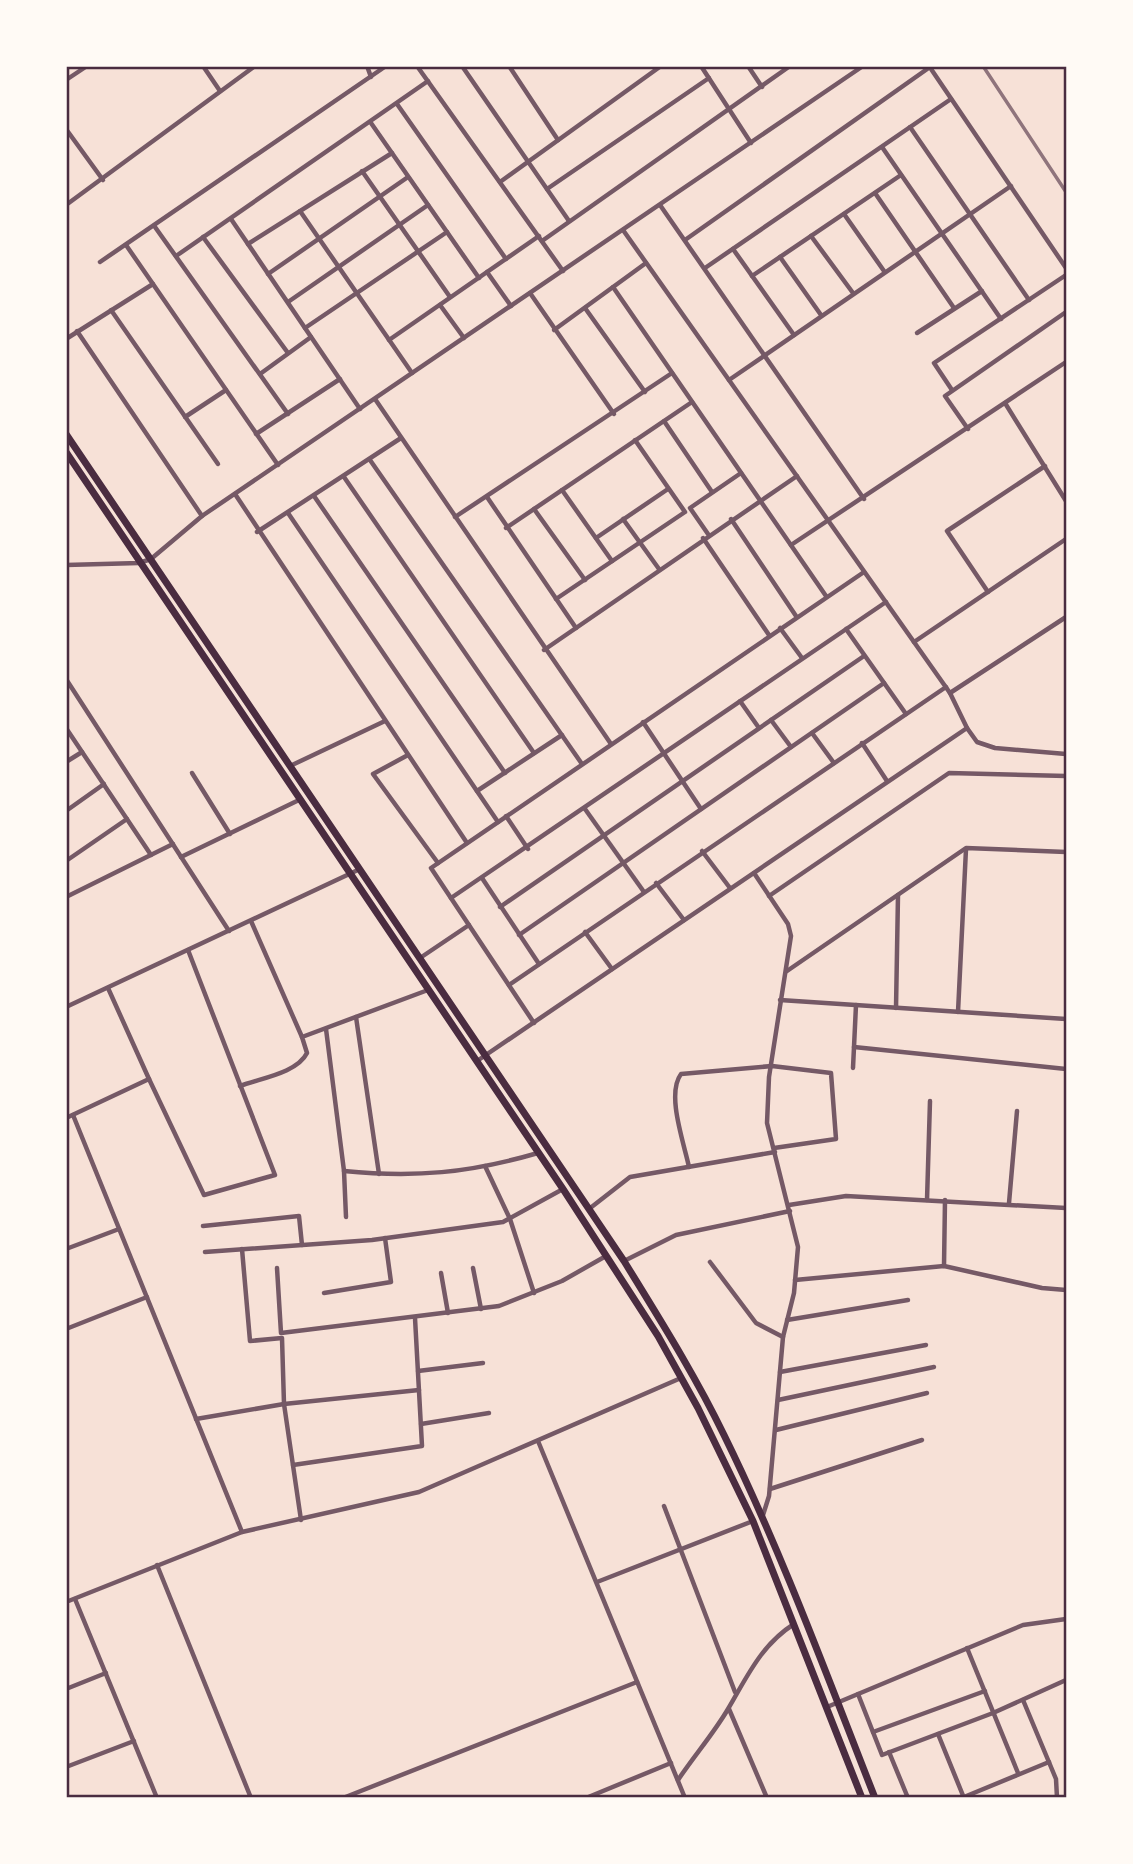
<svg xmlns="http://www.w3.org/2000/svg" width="1133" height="1864" font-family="Manrope,sans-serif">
<rect width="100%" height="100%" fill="#f7e1d7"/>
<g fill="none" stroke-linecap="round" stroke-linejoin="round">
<g stroke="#755966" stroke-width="4.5">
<polyline points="203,66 220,91"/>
<polyline points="367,66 371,77"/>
<polyline points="417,66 563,271"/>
<polyline points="462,66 569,221"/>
<polyline points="509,66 558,140"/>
<polyline points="701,66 751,143"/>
<polyline points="748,66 762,87"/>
<polyline points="929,66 1066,268"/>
<polyline points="66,80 87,66"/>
<polyline points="397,104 506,259"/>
<polyline points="371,123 479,278"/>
<polyline points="910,127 1029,300"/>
<polyline points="66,129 103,180"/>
<polyline points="882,147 1001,319"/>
<polyline points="362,171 450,297"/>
<polyline points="500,182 661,66"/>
<polyline points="547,189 709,78"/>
<polyline points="875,193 954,308"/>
<polyline points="66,205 255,66"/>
<polyline points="660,205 864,499"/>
<polyline points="300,211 412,373"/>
<polyline points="844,214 884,271"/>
<polyline points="231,219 360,409"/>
<polyline points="155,227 288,414"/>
<polyline points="623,230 950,693 967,728"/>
<polyline points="811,236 853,293"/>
<polyline points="203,237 288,353"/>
<polyline points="685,240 930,67"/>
<polyline points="542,241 790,66"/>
<polyline points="248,244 392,153"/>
<polyline points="126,245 278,465"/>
<polyline points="733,249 794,335"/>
<polyline points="176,256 428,81"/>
<polyline points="780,257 821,315"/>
<polyline points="100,262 386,66"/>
<polyline points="705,268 951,99"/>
<polyline points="487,272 511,306"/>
<polyline points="268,274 408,177"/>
<polyline points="752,276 901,175"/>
<polyline points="613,287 826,596"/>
<polyline points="530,293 614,414"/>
<polyline points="288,302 428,205"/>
<polyline points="440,305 464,338"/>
<polyline points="585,308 645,392"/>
<polyline points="111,310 218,464"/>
<polyline points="305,328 447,232"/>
<polyline points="554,330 646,263"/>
<polyline points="77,331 202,516"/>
<polyline points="917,333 982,291"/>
<polyline points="66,339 153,284"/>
<polyline points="389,340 539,236"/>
<polyline points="260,374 311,337"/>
<polyline points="729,380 1011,186"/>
<polyline points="952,390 934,363 1066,275"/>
<polyline points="375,399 611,744"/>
<polyline points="1005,403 1066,501"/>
<polyline points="185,417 226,390"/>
<polyline points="664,421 712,492"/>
<polyline points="968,429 945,396 1066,312"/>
<polyline points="256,434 340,379"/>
<polyline points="370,460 582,764"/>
<polyline points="344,477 534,753"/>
<polyline points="562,490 612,561"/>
<polyline points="235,494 467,843"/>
<polyline points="314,496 505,773"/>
<polyline points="487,497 576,628"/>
<polyline points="534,509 585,580"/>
<polyline points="288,513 498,822"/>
<polyline points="455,517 672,373"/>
<polyline points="623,519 659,569"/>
<polyline points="731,519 796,616"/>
<polyline points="506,528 692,402"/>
<polyline points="257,532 401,438"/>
<polyline points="708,534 690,508 741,473"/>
<polyline points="596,538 668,489"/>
<polyline points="703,538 769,635"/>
<polyline points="791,545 1066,362"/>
<polyline points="66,565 139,563 151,559 202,516 863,66"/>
<polyline points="988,592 947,531 1045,466"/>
<polyline points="556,599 685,512 635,440"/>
<polyline points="780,628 802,658"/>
<polyline points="846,629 906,714"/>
<polyline points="914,642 1066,539"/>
<polyline points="544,650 797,476"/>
<polyline points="66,679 229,931"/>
<polyline points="950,693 1066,617"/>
<polyline points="740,701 759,728"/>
<polyline points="771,720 791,747"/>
<polyline points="643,722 701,809"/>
<polyline points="66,728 151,855"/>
<polyline points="812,733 834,763"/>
<polyline points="862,743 887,781"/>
<polyline points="408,755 373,774 438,863"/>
<polyline points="66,762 82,752"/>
<polyline points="290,766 385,721"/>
<polyline points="192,773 230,834"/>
<polyline points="477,791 562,735"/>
<polyline points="585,809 644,892"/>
<polyline points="66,811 104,784"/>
<polyline points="506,816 528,849"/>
<polyline points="702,851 730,888"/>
<polyline points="181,857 299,800"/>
<polyline points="66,861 127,819"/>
<polyline points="754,873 788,924 791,936 769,1077 767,1123 798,1247 794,1293 783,1337 769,1496 763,1515"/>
<polyline points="482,878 539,964"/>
<polyline points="656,883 684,920"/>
<polyline points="769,896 949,773 1066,776"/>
<polyline points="66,897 173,844"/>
<polyline points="451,898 886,602"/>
<polyline points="500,907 864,656"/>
<polyline points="251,921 302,1037"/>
<polyline points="585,932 612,969"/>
<polyline points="519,935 884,683"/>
<polyline points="420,958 469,925"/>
<polyline points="787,971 966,848 1066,852"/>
<polyline points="509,985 946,687"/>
<polyline points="780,1000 1066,1019"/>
<polyline points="66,1007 360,869"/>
<polyline points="896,1008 898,895"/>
<polyline points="958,1012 966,849"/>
<polyline points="356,1017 379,1174"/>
<polyline points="534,1023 431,868 864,572"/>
<polyline points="326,1029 344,1171 346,1217"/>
<polyline points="854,1047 1066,1069"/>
<polyline points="477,1061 967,728 977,742 995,748 1066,754"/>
<polyline points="853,1068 856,1005"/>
<polyline points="149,1079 204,1195 275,1175 188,950"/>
<path d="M 240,1086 C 261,1078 297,1073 307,1053 L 302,1037 L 428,990"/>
<polyline points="73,1115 242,1532"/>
<polyline points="66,1118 149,1079 108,988"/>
<polyline points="485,1166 510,1219 534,1293"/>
<path d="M 689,1167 C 684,1143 666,1094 681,1074 L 772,1066 L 831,1073 L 836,1139 L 774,1148"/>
<path d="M 344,1171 C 415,1178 469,1173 538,1153"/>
<polyline points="927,1200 930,1101"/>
<polyline points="1009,1203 1017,1111"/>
<polyline points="789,1205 846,1196 1066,1208"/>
<polyline points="589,1209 630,1177 775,1152"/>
<polyline points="203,1226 299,1216 302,1245"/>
<polyline points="66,1249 119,1229"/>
<polyline points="242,1249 250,1341 282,1338 284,1404 301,1520"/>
<polyline points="205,1252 372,1240 503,1222 563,1189"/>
<polyline points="624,1261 676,1235 790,1211"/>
<polyline points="710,1262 756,1323 783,1337"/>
<polyline points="944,1266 945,1200"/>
<polyline points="277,1268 281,1333 499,1306 562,1281 606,1256"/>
<polyline points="473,1268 481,1309"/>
<polyline points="441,1273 448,1313"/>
<polyline points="795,1280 944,1266 1042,1288 1066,1290"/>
<polyline points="324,1293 391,1282 385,1238"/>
<polyline points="787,1320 908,1300"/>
<polyline points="66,1329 147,1297"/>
<polyline points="418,1371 483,1363"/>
<polyline points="780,1372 926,1345"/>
<polyline points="778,1400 934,1367"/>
<polyline points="196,1419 284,1404 419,1390"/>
<polyline points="421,1424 489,1413"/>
<polyline points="776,1430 927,1393"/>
<polyline points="538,1441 685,1798"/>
<polyline points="293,1465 422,1446 415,1318"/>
<polyline points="770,1489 922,1440"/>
<polyline points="664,1506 735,1692"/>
<polyline points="157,1565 251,1798"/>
<polyline points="597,1582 753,1521"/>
<polyline points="75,1599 157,1798"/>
<polyline points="66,1602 242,1532 419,1492 681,1378"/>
<polyline points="967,1648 1018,1773"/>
<polyline points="66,1689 106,1673"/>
<polyline points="858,1694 882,1755 993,1713 1066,1680"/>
<polyline points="1023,1700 1056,1779 1057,1798"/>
<polyline points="827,1707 1023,1625 1066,1619"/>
<polyline points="729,1709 767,1798"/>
<polyline points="873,1732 985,1691"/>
<polyline points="938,1734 964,1798"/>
<polyline points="889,1752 908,1798"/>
<polyline points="66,1767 134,1741"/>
<path d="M 678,1780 C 694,1756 714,1733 728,1709 C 747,1677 761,1645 794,1624"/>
<polyline points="964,1797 1049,1762"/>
<polyline points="343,1798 637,1682"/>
<polyline points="586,1798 671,1763"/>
</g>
<g stroke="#4a2c40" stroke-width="7">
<path d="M 66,434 L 624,1261 C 659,1318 695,1375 724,1435 C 782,1553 827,1676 875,1798"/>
<polyline points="66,452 563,1189 658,1336 698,1408 753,1521 862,1798"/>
</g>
<polyline stroke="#8f747c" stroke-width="3.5" points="983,66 1066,192"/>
</g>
<rect width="1133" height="1864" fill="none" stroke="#fffaf5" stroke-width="136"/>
<rect x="68" y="68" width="997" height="1728" fill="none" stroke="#4a2c40" stroke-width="2.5"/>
</svg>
